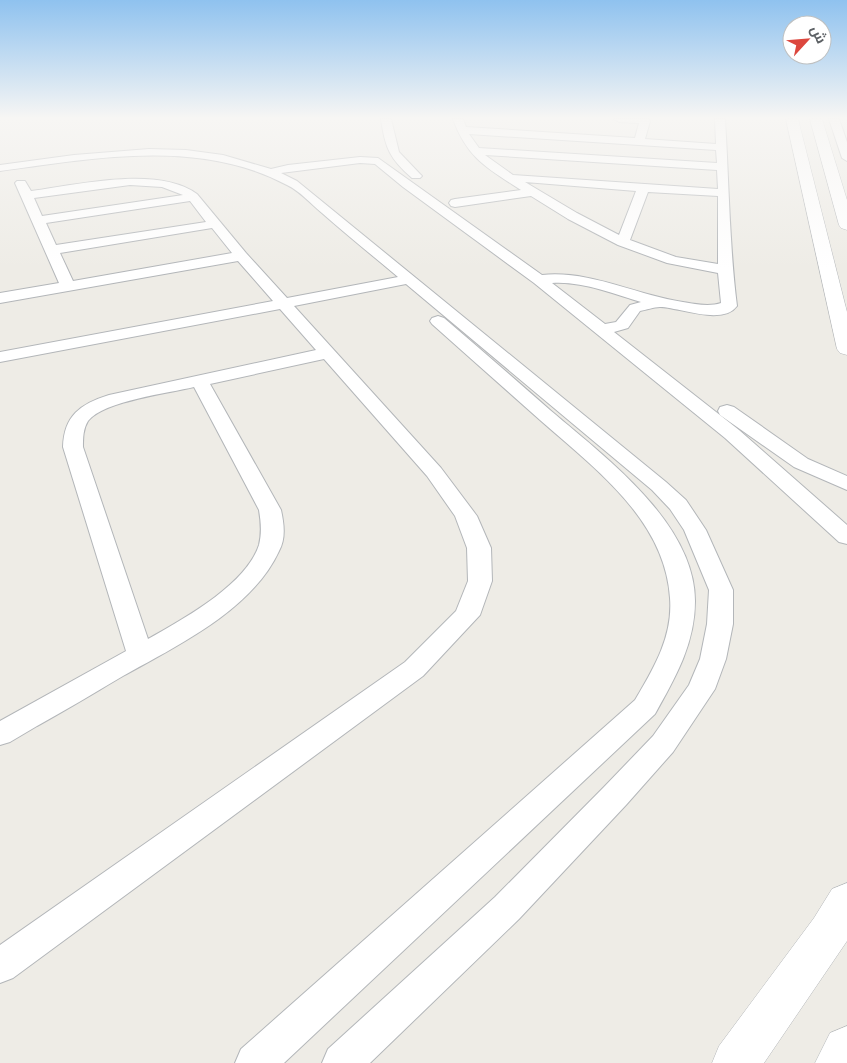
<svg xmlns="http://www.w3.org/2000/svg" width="847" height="1063" font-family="Montserrat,Cairo,sans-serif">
<rect width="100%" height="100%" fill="#eeece6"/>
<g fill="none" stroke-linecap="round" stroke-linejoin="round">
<defs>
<g id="minor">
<path d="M 381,119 L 391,119 L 399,152 L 420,174 L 422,176 L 420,178 L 412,178 C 390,159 385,148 381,119 Z"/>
<path d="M 453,119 L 463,119 L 466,127 L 635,138 L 639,123 L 619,122 L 614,119 L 649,119 L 650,121 L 645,139 L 716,144 L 715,119 L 725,119 C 729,181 729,244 737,306 C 723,326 678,307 660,307 C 654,307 646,310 640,311 L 628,328 L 614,332 L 739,430 L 847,525 L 847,544 L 839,542 L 725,438 L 534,283 L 403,187 L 375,164 L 360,163 L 281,173 L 297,181 L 666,482 L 686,500 L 706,530 L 733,590 L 733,624 L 726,659 L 715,689 L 673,752 L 626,805 L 519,919 L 370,1063 L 322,1063 L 328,1049 L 495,897 L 604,787 L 653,736 L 689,685 L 700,659 L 707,624 L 709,590 L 684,530 L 670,509 L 652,490 L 406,284 L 294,306 L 441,468 L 477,516 L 491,548 L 492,581 L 480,615 L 423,676 L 13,978 L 0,983 L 0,945 L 405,662 L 456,611 L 468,581 L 467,548 L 455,516 L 427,476 L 324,359 L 210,384 L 281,510 C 284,524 286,538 279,551 C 252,610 177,646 123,676 C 94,693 66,710 37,726 L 10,742 L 0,745 L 0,721 L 126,651 L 63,447 C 64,416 80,404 109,395 L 316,350 L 280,309 L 0,362 L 0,352 L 273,301 L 238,261 L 0,303 L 0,293 L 59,283 L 15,183 L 17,181 L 25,181 L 31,191 C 77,185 158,165 197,194 L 246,253 L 287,298 L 398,277 C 373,256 347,235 322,213 C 311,204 300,191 287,185 C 199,138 94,158 0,171 L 0,165 L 74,155 L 149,149 L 186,150 L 223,155 L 271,169 L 288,165 L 360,157 L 378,158 L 542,275 C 590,270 636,295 683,302 C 695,304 709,307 721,303 L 718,273 L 667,263 L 618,245 L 568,219 L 531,196 L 455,207 L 451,206 L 449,203 L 451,200 L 455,199 L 521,190 C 487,168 467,158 453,119 ZM 469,134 L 716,150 L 717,163 L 479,148 ZM 485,155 L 717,170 L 718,189 L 513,175 ZM 525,182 L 636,191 L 619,235 L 577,213 ZM 130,185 L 162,187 L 183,195 L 42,216 L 34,198 ZM 648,192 L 718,196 L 718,264 L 676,257 L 630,240 ZM 190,201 L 206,222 L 56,245 L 46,223 ZM 212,228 L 232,253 L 73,281 L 60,253 ZM 552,283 C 582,281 613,294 641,302 L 630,305 L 616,322 L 605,324 ZM 194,387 L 259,510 C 261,522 262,533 259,545 C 246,585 183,619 148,639 L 83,447 C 83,438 83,429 88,421 C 103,401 170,393 194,387 Z"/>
<polygon points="829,119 839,119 847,142 847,161 842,158"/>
<path d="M 438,316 L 444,318 C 479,348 515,379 550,410 C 604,456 695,523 695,601 C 695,644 675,678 655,714 L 284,1063 L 235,1063 L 241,1049 L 635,700 C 654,668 673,636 670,598 C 665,519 594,468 540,420 C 504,388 468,356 432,324 L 430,321 L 432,318 Z"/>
<polygon points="727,405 734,407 808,459 847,476 847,490 794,467 720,415 718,411 720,407"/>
</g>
<g id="tertiary">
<polygon points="786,119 798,119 847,312 847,355 840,353 837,349"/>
<polygon points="810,119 822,119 847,200 847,230 841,228 839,225"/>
<polygon points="847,883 847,941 764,1063 712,1063 719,1046 814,918 832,889"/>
<polygon points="847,1026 847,1063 815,1063 830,1033"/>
</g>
</defs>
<use href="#minor" stroke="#b3b6b9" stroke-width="2"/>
<use href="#tertiary" stroke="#b3b6b9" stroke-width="1"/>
<use href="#minor" fill="#fff" fill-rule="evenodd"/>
<use href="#tertiary" fill="#fff" fill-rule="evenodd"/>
</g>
<linearGradient id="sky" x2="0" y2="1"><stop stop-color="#8fc2ef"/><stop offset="0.44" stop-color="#f7f6f4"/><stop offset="1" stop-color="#f7f6f4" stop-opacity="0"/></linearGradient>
<rect width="847" height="268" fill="url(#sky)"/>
<g transform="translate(807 40) rotate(64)"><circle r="24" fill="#ffffff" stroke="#bec0c1"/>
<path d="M0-4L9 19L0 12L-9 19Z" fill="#dc473e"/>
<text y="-8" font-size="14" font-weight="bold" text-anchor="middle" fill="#5d6165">ش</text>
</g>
</svg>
